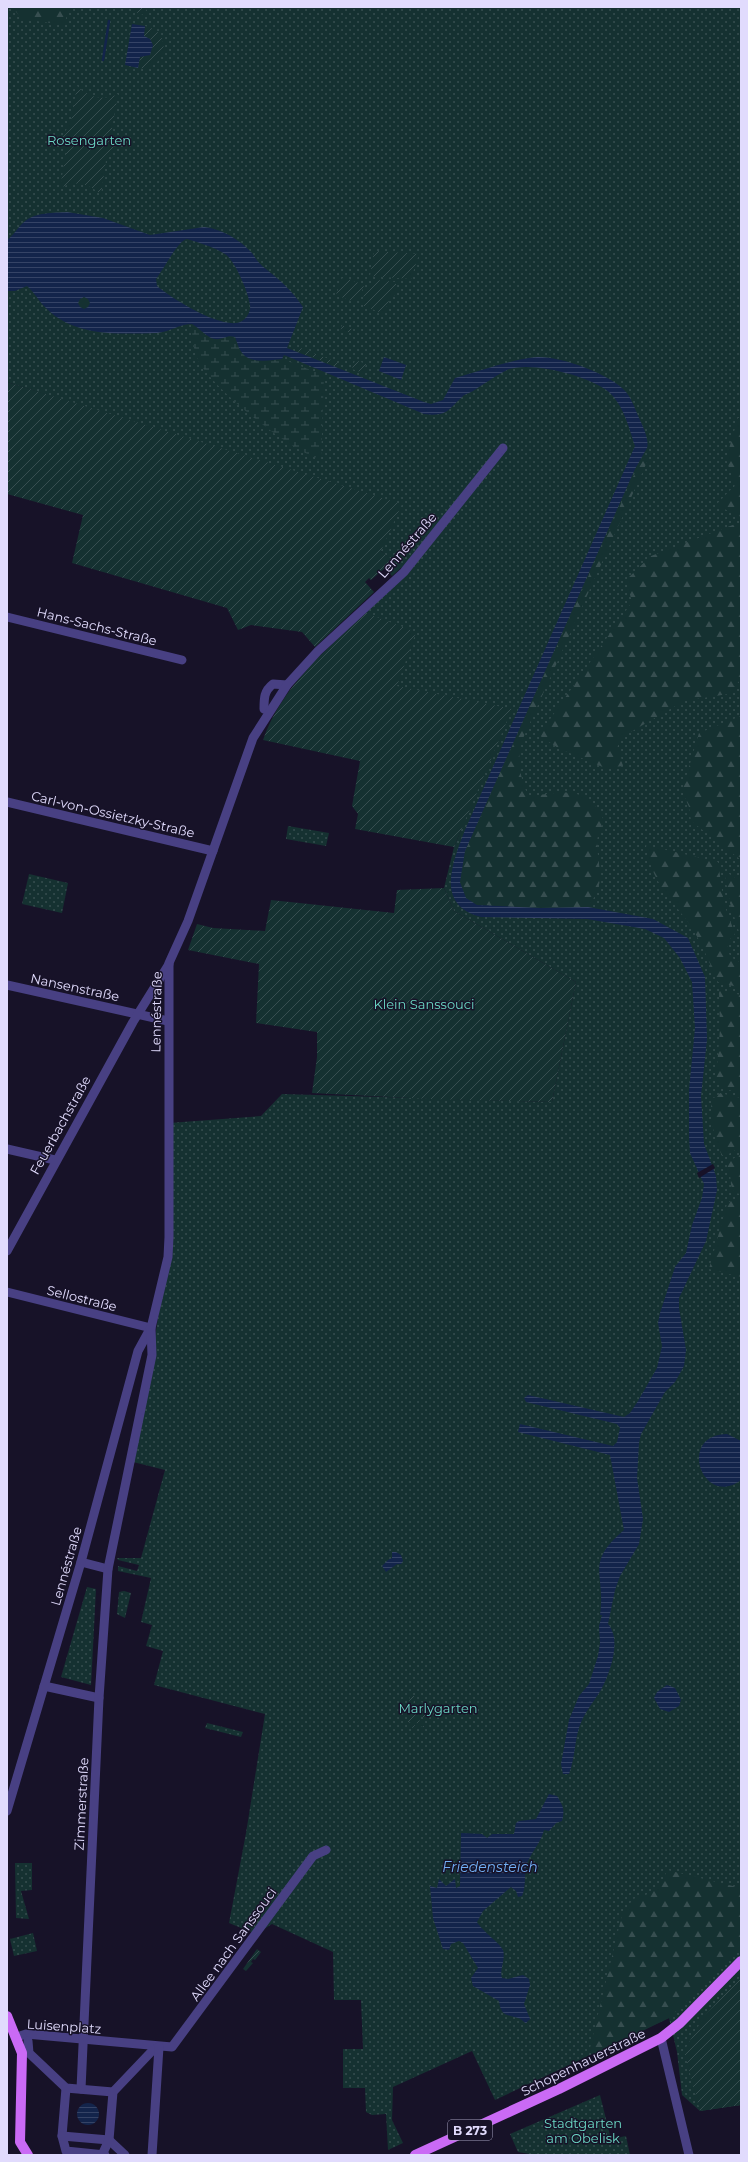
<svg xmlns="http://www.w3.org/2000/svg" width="748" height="2162" font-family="Montserrat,sans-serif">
<defs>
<pattern id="grass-dots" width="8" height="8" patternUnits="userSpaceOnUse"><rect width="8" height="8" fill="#153131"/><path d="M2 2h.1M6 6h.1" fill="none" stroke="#374e50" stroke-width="1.8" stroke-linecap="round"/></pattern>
<pattern id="forest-firs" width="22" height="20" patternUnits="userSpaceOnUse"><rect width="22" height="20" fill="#153131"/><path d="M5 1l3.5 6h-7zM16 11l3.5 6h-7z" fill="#374e50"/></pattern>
<pattern id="wetland-marsh" width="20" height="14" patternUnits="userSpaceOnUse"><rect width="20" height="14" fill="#153131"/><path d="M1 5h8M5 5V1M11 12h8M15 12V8" fill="none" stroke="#374e50"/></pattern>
<pattern id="garden-furrows" width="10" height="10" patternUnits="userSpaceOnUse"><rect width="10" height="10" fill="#153131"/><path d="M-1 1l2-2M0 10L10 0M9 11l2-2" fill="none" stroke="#374e50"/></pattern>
<pattern id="water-rules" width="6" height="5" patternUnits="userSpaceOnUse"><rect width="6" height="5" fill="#13244b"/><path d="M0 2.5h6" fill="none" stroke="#354366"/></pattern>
</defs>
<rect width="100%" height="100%" fill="#171228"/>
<g fill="url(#grass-dots)">
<polygon points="7,7 741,7 741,2105 700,2111 682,2095 677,2052 669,2018 495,2100 472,2051 393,2087 392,2120 403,2143 388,2150 386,2114 372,2115 366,2112 365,2088 343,2088 343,2049 363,2049 361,2000 334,2000 333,1952 272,1924 256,1934 229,1923 246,1833 265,1714 154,1685 163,1651 146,1646 152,1625 141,1622 151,1578 118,1571 118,1566 137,1571 139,1565 118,1560 117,1558 141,1558 165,1470 129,1461 152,1355 168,1257 169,1123 261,1116 282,1094 552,1102 576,982 454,911 444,888 454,847 461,830 307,668 408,573 381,551 135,423 7,382"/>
<polygon points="288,826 329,833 326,846 286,839"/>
<polygon points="29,874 68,883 62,913 22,904"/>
<polygon points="87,1587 96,1589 91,1685 61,1677"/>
<polygon points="124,1591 131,1593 125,1618 117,1614 119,1592"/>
<polygon points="207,1723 243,1732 241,1737 205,1728"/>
<polygon points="15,1863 32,1863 32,1890 21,1891 29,1919 16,1918"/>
<polygon points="33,1933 37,1951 14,1956 10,1939"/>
<polygon points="600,2095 611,2139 626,2136 630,2155 535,2155 518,2152 510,2134"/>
</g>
<g fill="url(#forest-firs)">
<polygon points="12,7 68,7 65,25 22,19"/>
<circle cx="84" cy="303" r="5.5"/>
<polygon points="738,418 741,418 741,517 716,505 735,485 726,459"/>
<path d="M 642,457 L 647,459 L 647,462 L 520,745 C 518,764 520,779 529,797 C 560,791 590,785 604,821 C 602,827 597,835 597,842 C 598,872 607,880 588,907 C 566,907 480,912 466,898 C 455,887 461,865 465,851 Z"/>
<polygon points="738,523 741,524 741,679 728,694 684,701 617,740 623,766 605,768 558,748 539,735 632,602 626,580 651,556"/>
<polygon points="741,716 741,860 691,821 689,807 682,791 699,733"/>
<path d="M 645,845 L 718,862 L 724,904 L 735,934 C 723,943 726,959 741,962 L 741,988 L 718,982 C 709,962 701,940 688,922 C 665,891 654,884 645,845 Z"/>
<polygon points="724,871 741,881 741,932 739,932 730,903"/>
<polygon points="719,990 741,995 741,1093 721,1088 716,1080 720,1029"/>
<path d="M 720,1093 L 741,1098 L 741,1147 L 725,1156 L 722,1156 C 714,1136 709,1119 712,1098 L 717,1097 Z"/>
<polygon points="741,1154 741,1194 734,1193 731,1185 730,1173 726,1163"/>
<polygon points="733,1199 741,1201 741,1277 709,1269 727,1204"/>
<path d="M 667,1870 L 741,1888 L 741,1944 L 727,1963 L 669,2018 L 593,2055 L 590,2048 L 622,1915 L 633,1899 C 650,1896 662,1886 667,1870 Z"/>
</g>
<path fill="url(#wetland-marsh)" d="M 192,324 C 197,327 206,336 209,337 C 217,339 220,337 227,336 C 237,334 245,352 251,359 L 264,361 L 282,359 L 324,375 L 321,459 C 292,453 211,387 198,360 C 193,348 192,337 192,324 Z"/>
<g fill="url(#garden-furrows)">
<polygon points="132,7 149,7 142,15 132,10"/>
<path d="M 145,26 C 174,32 167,71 138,68 L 140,57 L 150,55 L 153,46 L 150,39 L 144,36 Z"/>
<path d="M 77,86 C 88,98 104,101 118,94 L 112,128 L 115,145 L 106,160 L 101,195 C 89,183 75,180 60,188 L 66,153 L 63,136 L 71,121 Z"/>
<polygon points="374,251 419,254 411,279 370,276"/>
<polygon points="343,277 364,285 359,300 354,302 336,295"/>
<polygon points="377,280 395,282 397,286 394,296 391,295 384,314 364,306 362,301 368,285 373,285"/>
<polygon points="313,318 341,329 342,325 352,329 350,333"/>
<polygon points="298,347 339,363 337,367 297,351"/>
<polygon points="355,360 366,364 365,367 368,368 367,372 364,371 363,373 352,369"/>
<polygon points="7,382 402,504 381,551 402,567 392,576 385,568 371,580 369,578 365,582 374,592 315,647 302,632 251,625 238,630 227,608 72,563 83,515 7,494"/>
<path d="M 366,613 L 416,632 L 397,686 L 512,709 L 454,847 L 355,829 L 358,814 L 352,806 L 360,761 L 263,740 C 282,686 325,651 366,613 Z"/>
<polygon points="444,888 454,911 576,982 552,1102 430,1099 312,1093 317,1057 317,1032 256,1023 259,964 188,950 197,924 213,928 265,931 271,900 394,913 397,890"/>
<polygon points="410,1694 415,1697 412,1708 420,1702 424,1703 415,1712 428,1714 426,1717 415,1717 424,1724 424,1727 419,1726 415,1721 412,1720 417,1731 415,1734 410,1722 407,1722 407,1705 409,1705"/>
<polygon points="257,1949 261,1952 255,1960 253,1959 251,1962 253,1963 246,1971 243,1969"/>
<polygon points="741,1976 741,2105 700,2111 684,2051 703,2018"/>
</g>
<g fill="url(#water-rules)" fill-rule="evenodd">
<polygon points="132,24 145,26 144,36 150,39 153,45 150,55 140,57 138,68 125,65"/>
<path d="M 67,212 L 103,218 L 150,235 L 204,227 C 222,229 239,239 252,253 C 256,259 260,265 266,269 C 281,281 292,291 303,307 L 287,348 L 424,402 L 431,404 L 443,400 L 455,378 C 479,371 513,359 537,357 C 560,356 611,374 626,392 C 630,397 634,405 636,411 C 640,421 650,438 647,448 L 635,469 L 465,851 L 460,882 L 466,898 L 477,905 L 541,908 L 588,907 L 653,919 L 688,938 L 705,977 L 707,1039 L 701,1096 L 704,1144 L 716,1176 L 717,1190 L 706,1241 L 679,1298 L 679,1308 L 686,1350 L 684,1366 L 675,1382 L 665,1392 L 641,1434 L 639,1443 L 637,1478 L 643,1519 L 639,1544 L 620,1576 L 615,1590 L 608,1624 C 622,1640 610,1672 602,1688 C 596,1699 587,1709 582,1720 C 574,1737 576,1756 569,1774 L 563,1774 L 561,1764 L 569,1720 L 579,1696 L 589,1684 L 598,1656 L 600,1643 L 599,1626 L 602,1615 L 600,1615 C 606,1573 584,1564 624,1530 L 610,1455 L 518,1432 L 520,1424 L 613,1446 L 617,1442 L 620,1428 L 617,1424 L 526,1402 L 524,1398 L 528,1395 L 624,1417 L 630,1413 L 638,1401 L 657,1368 L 662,1346 L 658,1323 L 660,1313 L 675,1267 L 686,1253 L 692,1225 L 702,1198 L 704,1184 L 690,1153 L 689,1137 L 689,1090 L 695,1028 L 692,982 L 680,958 L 664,938 L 645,929 L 587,919 L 481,917 C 434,905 453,862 465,830 L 635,446 C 629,428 624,406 609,392 C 591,376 529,360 507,370 C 495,376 484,384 473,391 C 470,393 465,394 463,396 C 448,410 447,417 424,414 L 284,355 L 282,359 C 271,360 251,364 243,354 C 239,350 237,342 235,337 C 228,335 226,338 219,339 C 209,341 201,329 192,324 C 180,324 169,332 157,333 C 120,334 75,337 47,309 C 39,302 35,293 27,286 L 15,291 L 7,291 L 7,240 C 14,235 18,227 24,222 C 35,212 54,213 67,212 ZM 187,239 C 200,243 214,247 225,254 C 235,260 249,294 250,305 C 251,311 247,318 242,321 C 225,332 171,298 157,286 L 156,279 C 164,269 178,240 187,239 ZM 84,297 L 88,299 L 90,303 L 88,307 L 84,309 L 80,307 L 78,303 L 80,299 Z"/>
<polygon points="384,357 406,365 401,380 379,371"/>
<path d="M 727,1434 L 741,1441 L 741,1480 C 703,1509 676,1435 727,1434 Z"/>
<polygon points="392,1552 396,1552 401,1555 403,1561 401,1564 397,1564 386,1572 382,1566 388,1560 392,1558"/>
<polygon points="667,1685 675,1688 681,1700 679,1706 669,1712 660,1709 654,1698 657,1692"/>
<path d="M 549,1794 L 557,1796 C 563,1806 565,1809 562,1821 L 556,1823 L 549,1831 L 544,1830 C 541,1842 533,1850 528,1861 C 523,1873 527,1885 522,1896 L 518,1897 L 516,1891 L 511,1887 L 483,1911 L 477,1922 C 483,1932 500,1943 503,1950 C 506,1959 499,1970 502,1978 L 508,1979 L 523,1975 L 529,1979 L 530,1985 L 524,2004 L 530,2019 L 526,2023 C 523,2022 522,2019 518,2018 C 507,2014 501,2017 499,2001 L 473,1986 L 471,1978 L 478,1968 L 463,1943 L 459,1941 L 451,1944 L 449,1950 L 443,1949 L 433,1918 L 430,1886 L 437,1888 L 439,1879 L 446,1886 L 455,1879 L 456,1888 L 460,1886 L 461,1833 L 482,1834 L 487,1838 L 492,1834 L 514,1834 L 516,1823 L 519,1821 L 536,1819 Z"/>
<circle cx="88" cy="2114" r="11"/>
</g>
<polygon fill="#171228" points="713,1164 715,1168 699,1178 697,1173"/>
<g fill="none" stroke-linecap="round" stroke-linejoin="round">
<polyline stroke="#13244b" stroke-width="2.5" points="103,60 109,21"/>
<g stroke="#484083" stroke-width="9">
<polyline points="7,617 182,660"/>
<path d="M 264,709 C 264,698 264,691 273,684 L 287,685"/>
<polyline points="7,802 213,851"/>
<polyline points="7,985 168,1021"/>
<polyline points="7,1149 55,1160"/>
<polyline points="7,1251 133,1022 169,964"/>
<polyline points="7,1292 151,1328"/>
<polyline points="81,1562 108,1569"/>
<polyline points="44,1686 99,1698"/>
<polyline points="7,1811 81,1562 138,1351 150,1329"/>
<polyline points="17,2037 26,2034 172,2047 313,1856 326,1850"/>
<polyline points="661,2038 689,2155"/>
<polyline points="28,2041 29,2053 66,2088 113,2092"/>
<polyline points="66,2088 62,2136 66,2151 105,2155"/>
<polyline points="81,2089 99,1698 108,1569 152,1355 151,1328 168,1257 169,1237 169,963 188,921 253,738 287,685 318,651 404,572 503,448"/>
<polyline points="62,2136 109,2140 125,2155"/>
<polyline points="102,2155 109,2140 113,2092 152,2051 159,2047"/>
<polyline points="152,2155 159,2047"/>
</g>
<g stroke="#ca6af5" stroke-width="10">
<polyline points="7,2016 22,2053 20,2142 28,2155"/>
<polyline points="415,2155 559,2089 661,2038 680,2023 741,1961"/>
</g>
</g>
<g text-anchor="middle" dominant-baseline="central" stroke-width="3" stroke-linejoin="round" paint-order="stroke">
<rect fill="#171228" stroke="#a49fbd" stroke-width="1" x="448" y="2120" width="44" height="20" rx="3"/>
<g font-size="12" font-weight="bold" fill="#e1dbfd">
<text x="470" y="2130">B 273</text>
</g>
<g font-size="13" fill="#6bd9c5" stroke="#171228">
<text x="89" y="140">Rosengarten</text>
<text x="424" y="1004">Klein Sanssouci</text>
<text x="438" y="1708">Marlygarten</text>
<text x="583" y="2123">Stadtgarten<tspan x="583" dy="15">am Obelisk</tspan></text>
</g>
<g font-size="13" fill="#e1dbfd" stroke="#171228">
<text transform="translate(407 545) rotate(-49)">Lennéstraße</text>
<text transform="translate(97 626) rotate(14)">Hans-Sachs-Straße</text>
<text transform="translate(113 814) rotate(13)">Carl-von-Ossietzky-Straße</text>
<text transform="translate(75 987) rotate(12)">Nansenstraße</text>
<text transform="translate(156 1012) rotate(-89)">Lennéstraße</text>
<text transform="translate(60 1125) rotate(-61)">Feuerbachstraße</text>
<text transform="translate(82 1298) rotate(14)">Sellostraße</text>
<text transform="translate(66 1566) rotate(-74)">Lennéstraße</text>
<text transform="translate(81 1804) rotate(-87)">Zimmerstraße</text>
<text transform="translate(233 1944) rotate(-54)">Allee nach Sanssouci</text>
<text transform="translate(64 2026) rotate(4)">Luisenplatz</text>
<text transform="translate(583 2062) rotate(-26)">Schopenhauerstraße</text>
</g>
<g font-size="14" font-style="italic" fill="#71aff5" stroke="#171228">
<text x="490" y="1867">Friedensteich</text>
</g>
</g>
<rect width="748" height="2162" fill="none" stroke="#e1dbfd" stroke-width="16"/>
</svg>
